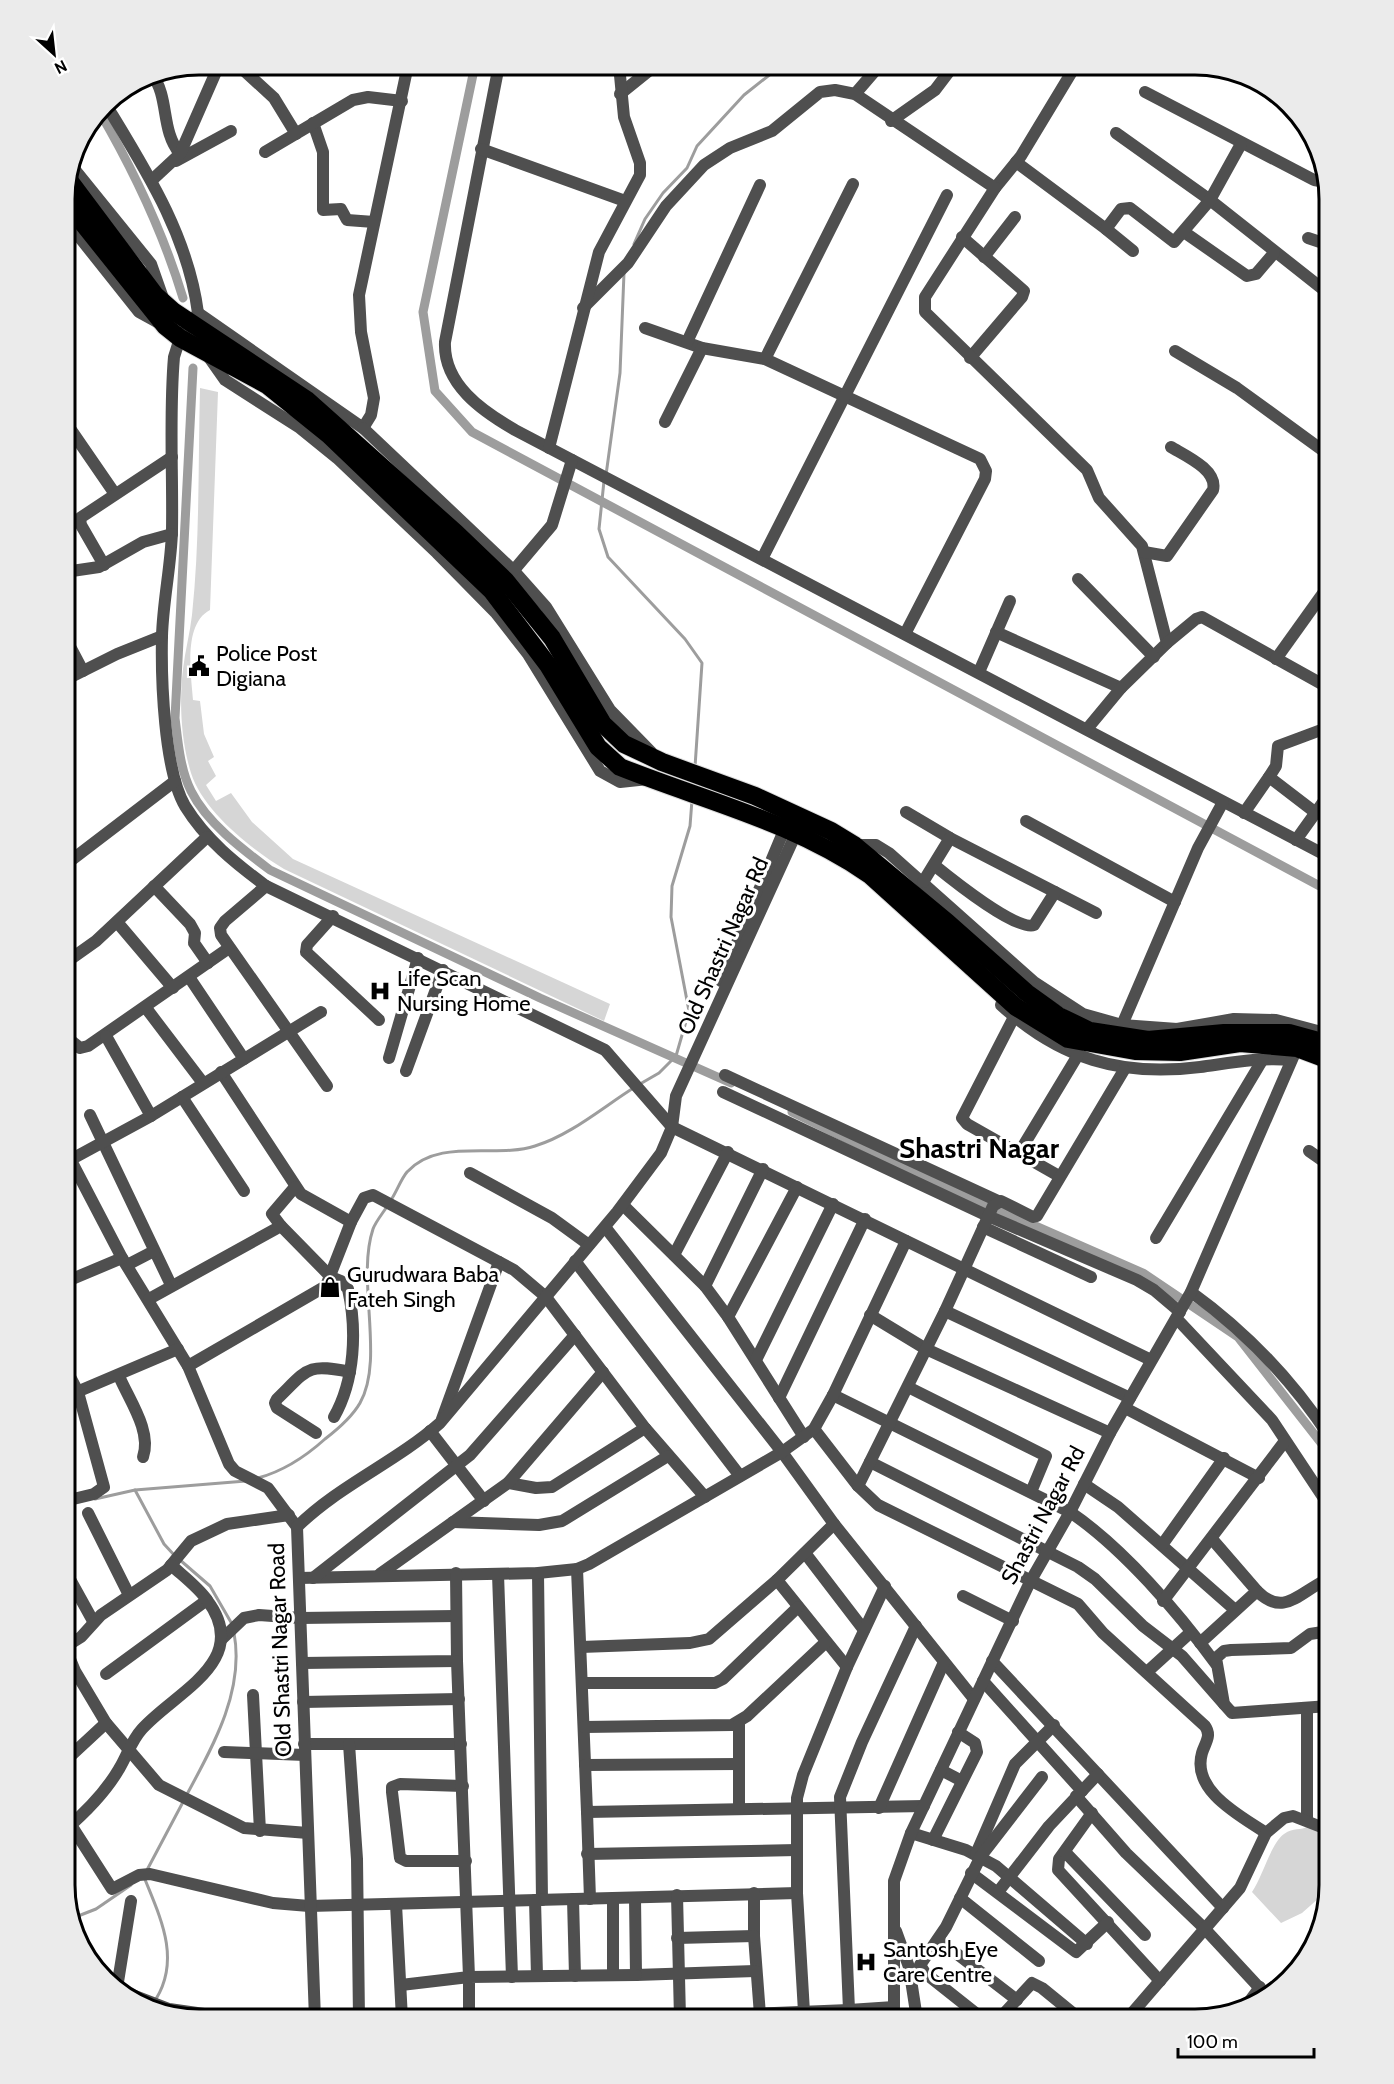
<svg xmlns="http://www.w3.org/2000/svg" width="1394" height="2084" font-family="Cabin,sans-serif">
<rect width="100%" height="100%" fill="#fff"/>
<g fill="#d6d6d6">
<path d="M 200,388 L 218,392 L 210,610 C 183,624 191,674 193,700 L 200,701 L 204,734 L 214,757 L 208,761 L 216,776 L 206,785 L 216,801 L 231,793 L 252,822 L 293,859 L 610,1004 L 604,1021 L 284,869 C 251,849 203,811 191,773 C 181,741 179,702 183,669 C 185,651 190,633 192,615 C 200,540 198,464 200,388 Z"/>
<path d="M 1309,1826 L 1329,1833 L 1328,1890 L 1302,1913 L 1281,1923 L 1252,1892 C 1263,1876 1271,1843 1284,1834 C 1294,1827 1300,1831 1309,1826 Z"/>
</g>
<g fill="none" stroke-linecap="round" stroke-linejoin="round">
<g stroke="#9d9d9d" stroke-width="3">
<polyline points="634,244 645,219 663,193 687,168 697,146 744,95 782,65"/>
<polyline points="606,475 620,373 624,273"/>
<polyline points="604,481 599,529 608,557 685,639 702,663 695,767"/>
<polyline points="640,1084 659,1073 676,1056 689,1011 671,917 672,886 690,826 692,800"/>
<path d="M 391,1200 C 397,1191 401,1179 407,1172 C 439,1137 496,1159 535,1146 C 571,1135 603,1107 635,1087"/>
<path d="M 258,1478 C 284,1471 305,1457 325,1439 C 338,1429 352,1417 360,1403 C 385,1359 356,1280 373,1229 C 376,1221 383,1213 388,1205"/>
<polyline points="135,1490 164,1544 175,1556"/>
<polyline points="95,1499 135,1490 246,1481"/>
<polyline points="180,1560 210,1586 232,1624"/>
<path d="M 186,1796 C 212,1748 245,1691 234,1633"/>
<polyline points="147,1870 183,1802"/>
<path d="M 144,1877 C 160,1917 181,1958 156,1999"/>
<polyline points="73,1918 96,1909 131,1885"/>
</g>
<g stroke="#9d9d9d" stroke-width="9">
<polyline points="475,65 423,312 435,391 472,432 1329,891"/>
<path d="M 99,111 C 134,171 163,232 183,298"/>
<path d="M 193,368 L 175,718 C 178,742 180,769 191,791 C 207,823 242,849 270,870 L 540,998 L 731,1083"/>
<polyline points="792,1112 944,1186 1143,1273 1238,1337 1329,1453"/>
</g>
<defs>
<g id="highway">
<polyline points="68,179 155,295 173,311 307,400 456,533 505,580 552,638 603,724 624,744 662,762 755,796 831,831 854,845 948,923 1027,993 1059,1016 1090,1031 1148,1040 1224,1033 1289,1033 1329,1044"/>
<path d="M 65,201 L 165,326 L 180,338 L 267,385 L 329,435 L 492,591 L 548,665 L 598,747 L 620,767 C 705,801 794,822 870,875 L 1016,1007 L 1068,1039 L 1135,1051 L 1180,1052 L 1240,1043 L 1297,1048 L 1329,1060"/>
</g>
</defs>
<use href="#highway" stroke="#dbdbdb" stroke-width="20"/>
<g stroke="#4f4f4f" stroke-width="12">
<polyline points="238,65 274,98 296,134"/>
<path d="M 499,65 L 445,342 C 443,384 482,411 515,430 L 1329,857"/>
<polyline points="750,65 751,66"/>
<polyline points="1101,65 1102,65"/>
<path d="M 152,74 C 170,99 160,129 180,154"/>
<polyline points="1145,92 1314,180 1320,181 1324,178"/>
<polyline points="620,94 656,65"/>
<polyline points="855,94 880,65"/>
<path d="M 105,103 C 145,169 188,235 198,313 L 180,338 L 174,357 C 169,415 173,473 172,531 C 171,566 163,601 162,636 C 161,679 164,770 185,806 C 206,840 235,863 266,886 L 605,1050 L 672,1127 L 1151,1360"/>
<polyline points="891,121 935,90 954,65"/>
<polyline points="313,123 323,152 323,210 341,209 347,220 374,222"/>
<polyline points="1116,133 1210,200 1329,294"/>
<polyline points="481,149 625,201"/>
<polyline points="265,152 353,100 368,97 402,101"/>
<polyline points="176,161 231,131"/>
<polyline points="1016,162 1106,229"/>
<polyline points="71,165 151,264 164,301"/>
<polyline points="152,180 180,154 219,65"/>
<polyline points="995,188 1021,156 1076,65"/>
<polyline points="65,219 139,312 159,323"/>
<polyline points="1184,232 1247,276 1256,274 1274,253"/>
<polyline points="962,237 1024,291 1022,297 970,358"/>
<polyline points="1308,238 1329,245"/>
<polyline points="1133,251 1106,229 1121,209 1130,208 1174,242 1210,200 1241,144"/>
<polyline points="984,257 1015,217"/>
<polyline points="583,308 628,263 666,206 704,165 730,148 772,131 820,92 835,90 855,94 995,188 925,297 925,312 1087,470 1099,498 1142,546 1167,643 1121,688 996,632"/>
<polyline points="198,313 363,428 371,415 374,398 361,332 359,295 408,65"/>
<polyline points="645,328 702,348 765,359 980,459 986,471 985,479 905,634"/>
<polyline points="687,342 760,185"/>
<polyline points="1175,351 1237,388 1329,455"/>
<polyline points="206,353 225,380 300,428 337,458 437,553 496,613 528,654 600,771 620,782 648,779"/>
<polyline points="765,359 853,184"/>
<polyline points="665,422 702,348"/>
<polyline points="363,428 514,571 546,607 610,710 651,752"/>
<polyline points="71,430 115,494"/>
<polyline points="549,448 599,252 640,175 640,163 624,117 619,65"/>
<path d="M 1144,552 L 1167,556 L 1213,490 C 1218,470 1186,456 1171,447"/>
<polyline points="762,559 947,195"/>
<polyline points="104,565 81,525 80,518 172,457"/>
<polyline points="65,572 99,567 143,542 172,534"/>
<polyline points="508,577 552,525 572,460"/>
<polyline points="1078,579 1154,657"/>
<polyline points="65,637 83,671"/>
<polyline points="1167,643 1196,619 1202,617 1329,688"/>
<polyline points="1276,659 1329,585"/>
<polyline points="979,672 1010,601"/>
<polyline points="65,680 117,654 162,636"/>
<polyline points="1087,729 1121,688"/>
<polyline points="1269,777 1276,766 1278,746 1329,727"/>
<polyline points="1329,786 1325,767 1329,752"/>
<polyline points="906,812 950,838 1096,913"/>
<polyline points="1244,813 1269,777 1316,813"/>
<polyline points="1026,821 1175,902"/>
<polyline points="1296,840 1329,794"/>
<polyline points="854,845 876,845 889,853 1034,982 1083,1014 1122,1025 1177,1029 1234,1019 1276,1020 1329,1034"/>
<polyline points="65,865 175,781"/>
<path d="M 934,865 C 950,878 1017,932 1034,925 L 1055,892"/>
<polyline points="923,882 950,838"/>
<polyline points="154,886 190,924 195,933 194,943 208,963"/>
<polyline points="266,886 225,921 220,928 221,935 327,1086"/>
<polyline points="333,916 307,945 306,952 379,1020"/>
<polyline points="117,922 173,988"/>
<polyline points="65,963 96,941 207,837"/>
<polyline points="189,977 244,1059"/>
<polyline points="721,981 787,823"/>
<path d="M 1001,1005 C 1060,1059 1121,1077 1200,1067 C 1230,1063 1260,1057 1291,1060"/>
<polyline points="146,1008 203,1083"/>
<polyline points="1014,1017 962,1118 967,1124 1059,1176"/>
<polyline points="1122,1025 1198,848 1223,802"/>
<polyline points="65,1026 70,1040 80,1048 88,1046 229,948"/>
<polyline points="106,1036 151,1116"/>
<polyline points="389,1058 418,958"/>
<polyline points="406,1071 443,970"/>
<polyline points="221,1072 301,1194 351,1222"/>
<polyline points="725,1075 998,1201"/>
<polyline points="723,1092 988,1216 1137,1280 1154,1290 1180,1312"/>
<polyline points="182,1097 244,1191"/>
<polyline points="90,1115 171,1285"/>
<polyline points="65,1149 122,1258 188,1366 229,1464 235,1471 268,1488 297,1527"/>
<polyline points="1309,1151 1329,1165"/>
<polyline points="1019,1153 1078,1055"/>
<polyline points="70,1160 151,1116 321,1012"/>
<polyline points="470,1173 552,1218 589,1245"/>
<polyline points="623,1205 705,1286 728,1317 804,1437"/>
<polyline points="281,1226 272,1214 295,1187"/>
<polyline points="605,1227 782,1452 834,1524 974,1699"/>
<polyline points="983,1227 1091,1277"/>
<polyline points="1156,1238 1263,1059"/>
<polyline points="674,1255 728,1152"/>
<polyline points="575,1261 740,1476"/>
<polyline points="127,1265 154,1251"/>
<polyline points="65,1282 122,1258"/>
<polyline points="705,1286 763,1169"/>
<path d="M 1191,1292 C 1245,1331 1292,1380 1329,1436"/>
<path d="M 149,1299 L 281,1226 L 331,1277 L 341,1281 L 348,1289 C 357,1330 355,1380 334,1417"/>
<polyline points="945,1311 1130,1398"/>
<polyline points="870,1315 926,1349 1110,1433"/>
<polyline points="728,1317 797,1187"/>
<polyline points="1177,1319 1272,1420 1329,1506"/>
<polyline points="756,1360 833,1204"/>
<polyline points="188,1366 326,1286 351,1222 364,1198 373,1195 514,1270 546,1297 645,1428 705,1497"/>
<path d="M 119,1376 C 129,1400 152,1431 143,1457"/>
<polyline points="908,1387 1046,1456 1031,1492"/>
<path d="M 833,1395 L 1070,1512 C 1123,1548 1178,1612 1216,1664"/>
<polyline points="65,1397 178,1349"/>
<polyline points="779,1398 865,1219"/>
<polyline points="1125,1408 1259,1478"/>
<polyline points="442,1419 499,1262"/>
<path d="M 814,1429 L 858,1486 L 878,1505 L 1078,1604 L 1103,1633 L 1205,1726 C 1212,1736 1205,1743 1202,1753 C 1191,1791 1241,1816 1266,1833"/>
<polyline points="430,1431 484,1501"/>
<path d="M 316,1433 L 277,1408 L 275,1403 L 277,1399 C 308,1369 306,1363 350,1372"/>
<polyline points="870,1462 1078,1567 1095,1579 1143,1626 1182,1656 1224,1704"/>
<polyline points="508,1483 536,1488 552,1487 645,1428"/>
<polyline points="1084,1484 1118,1507 1234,1609"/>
<polyline points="858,1486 945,1311 993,1206 1001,1201 1033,1217 1037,1216 1124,1070"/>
<polyline points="65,1501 94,1494 104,1487 78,1392 65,1367"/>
<polyline points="88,1513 129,1595"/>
<polyline points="453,1522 539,1525 562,1521 668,1456"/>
<polyline points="1162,1545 1224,1458"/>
<polyline points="805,1553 864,1630"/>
<polyline points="577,1569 587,1812 924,1806"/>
<polyline points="538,1573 542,1900"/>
<polyline points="380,1574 508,1483 603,1372"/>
<polyline points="498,1574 512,1977"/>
<polyline points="65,1575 67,1574 93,1621"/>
<polyline points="299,1578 538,1573 577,1569 589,1564 782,1452 814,1429 833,1395 906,1241"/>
<polyline points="313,1578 470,1455 575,1335"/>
<polyline points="777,1580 847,1667"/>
<path d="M 1257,1591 C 1283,1617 1298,1594 1324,1581 L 1329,1584"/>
<polyline points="963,1596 1013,1621"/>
<polyline points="1163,1601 1285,1441"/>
<polyline points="222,1639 244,1618 259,1615 300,1618 456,1616"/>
<polyline points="1200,1643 1257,1591 1212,1539"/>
<polyline points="65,1647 75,1671 106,1723 159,1785 244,1828 308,1833"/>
<polyline points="65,1647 81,1637 101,1615 167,1570 191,1541 227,1524 289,1515"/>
<polyline points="581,1647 690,1643 709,1639 777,1580 834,1524"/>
<polyline points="992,1661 1223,1908"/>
<polyline points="302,1663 457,1661 456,1573"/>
<polyline points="1147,1672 1191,1632"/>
<polyline points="106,1674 207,1600"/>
<polyline points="983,1681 1082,1791"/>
<polyline points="582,1683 715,1683 723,1679 798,1607"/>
<polyline points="253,1695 260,1831"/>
<polyline points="303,1702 459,1699"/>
<polyline points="1329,1706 1232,1713 1224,1704 1216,1658 1224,1651 1231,1650 1291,1648 1310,1634 1329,1631"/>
<polyline points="584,1727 732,1725 747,1716 826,1642"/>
<polyline points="304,1744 461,1744"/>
<polyline points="349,1744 357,1859 359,2019"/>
<polyline points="224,1752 305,1755"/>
<polyline points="65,1761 106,1723"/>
<polyline points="585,1765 739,1764"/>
<polyline points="941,1770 962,1781"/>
<polyline points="463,1786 400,1784 392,1787 392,1792 400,1858 406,1861 466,1861"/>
<polyline points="1076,1796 1126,1853 1204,1928 1267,1996"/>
<polyline points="879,1808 944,1662"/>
<polyline points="739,1809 739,1722"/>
<polyline points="587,1812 590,1899"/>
<polyline points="1092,1813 1059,1859 1058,1870 1160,1981"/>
<polyline points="1307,1820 1307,1708"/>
<polyline points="71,1825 112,1889 139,1875 150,1874 273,1903 309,1906 797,1893"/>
<path d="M 65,1830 C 86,1812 105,1793 119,1769 C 127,1756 131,1741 142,1729 C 175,1692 253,1661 207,1600 C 198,1587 183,1576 171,1565"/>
<polyline points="911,1833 966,1850 996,1866 1087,1944"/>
<polyline points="933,1840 977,1752 975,1743 958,1732"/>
<polyline points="1065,1852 1145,1935"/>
<polyline points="587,1854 797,1850"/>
<polyline points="976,1854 1015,1764 1054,1725"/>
<polyline points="971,1873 1076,1952 1108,1922"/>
<polyline points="998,1892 1049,1826 1098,1774"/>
<polyline points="754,1893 754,1936 760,2015"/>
<polyline points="677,1895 680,2018"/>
<polyline points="613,1898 613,1975"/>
<polyline points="635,1898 636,1975 755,1971"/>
<polyline points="960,1898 1039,1961"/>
<polyline points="573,1899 575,1976"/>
<polyline points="535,1900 537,1976"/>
<polyline points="396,1904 402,2019"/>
<polyline points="896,1931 909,1967 917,2019"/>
<polyline points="677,1938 754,1936"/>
<polyline points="939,1940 1017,2000"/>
<polyline points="401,1985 469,1977 457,1661"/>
<polyline points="117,1988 131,1901"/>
<polyline points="117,1989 169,2009 239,2019"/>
<polyline points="1246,2006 1260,1987"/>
<polyline points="849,2010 894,2007"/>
<polyline points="804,2012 797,1893 797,1798 803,1775 847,1667 885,1586"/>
<polyline points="282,2019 315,2017"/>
<path d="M 315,2019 L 297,1527 C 338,1486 396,1462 440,1423 L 617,1212 L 661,1153 L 672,1127 L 676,1096 L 798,829"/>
<polyline points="469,2019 469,1977 636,1975"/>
<polyline points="625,2019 849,2010 840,1797 862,1742 916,1626"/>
<polyline points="894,2019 894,1881 911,1833 1030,1582 1070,1512 1110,1433 1191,1292 1297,1048"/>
<polyline points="983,2019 925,1973 920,1965 946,1927 981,1856 1042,1777"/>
<polyline points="999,2019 1032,1983 1042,1988 1080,2019"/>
<polyline points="1127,2019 1240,1888 1266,1833 1284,1818 1293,1816 1329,1830"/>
</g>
<use href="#highway" stroke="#000" stroke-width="18"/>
</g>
<defs>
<symbol id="civic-bare" viewBox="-9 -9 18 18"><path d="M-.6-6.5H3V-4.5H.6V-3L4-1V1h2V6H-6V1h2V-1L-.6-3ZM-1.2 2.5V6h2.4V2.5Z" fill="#000" stroke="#fff" stroke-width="2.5" paint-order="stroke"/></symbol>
<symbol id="hospital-bare" viewBox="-9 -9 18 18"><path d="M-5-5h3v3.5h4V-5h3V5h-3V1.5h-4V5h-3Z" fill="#000" stroke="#fff" stroke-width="2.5" paint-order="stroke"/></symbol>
<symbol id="shop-bare" viewBox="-9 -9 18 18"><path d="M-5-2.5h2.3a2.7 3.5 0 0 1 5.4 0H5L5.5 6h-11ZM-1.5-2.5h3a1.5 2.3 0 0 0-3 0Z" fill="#000" stroke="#fff" stroke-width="2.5" paint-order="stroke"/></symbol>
</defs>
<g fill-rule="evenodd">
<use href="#civic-bare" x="184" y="651" width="30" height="30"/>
<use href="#hospital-bare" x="365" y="976" width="30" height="30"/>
<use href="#shop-bare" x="315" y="1272" width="30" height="30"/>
<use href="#hospital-bare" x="851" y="1947" width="30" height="30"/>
</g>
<g text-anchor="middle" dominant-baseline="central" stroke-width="6" stroke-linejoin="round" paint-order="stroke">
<g font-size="22" fill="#000" stroke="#fff" text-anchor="start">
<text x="216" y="653">Police Post<tspan x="216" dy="25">Digiana</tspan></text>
<text x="397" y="978">Life Scan<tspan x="397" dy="25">Nursing Home</tspan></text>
<text x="347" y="1274">Gurudwara Baba<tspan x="347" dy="25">Fateh Singh</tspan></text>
<text x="883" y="1949">Santosh Eye<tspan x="883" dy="25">Care Centre</tspan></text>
</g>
<g font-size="22" fill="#000" stroke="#fff">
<text transform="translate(723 946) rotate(-66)">Old Shastri Nagar Rd</text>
<text transform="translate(1043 1515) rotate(-62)">Shastri Nagar Rd</text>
<text transform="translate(280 1650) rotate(-92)">Old Shastri Nagar Road</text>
</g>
<g font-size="28" font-weight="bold" fill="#000" stroke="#fff">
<text x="979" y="1148">Shastri Nagar</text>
</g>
</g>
<path d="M0 0H1394V2084H0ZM199 75H1195A124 124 0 0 1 1319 199V1885A124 124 0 0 1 1195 2009H199A124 124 0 0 1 75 1885V199A124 124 0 0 1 199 75Z" fill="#ebebeb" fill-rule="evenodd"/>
<path fill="none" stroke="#000" stroke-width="3" d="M199 75H1195A124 124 0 0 1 1319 199V1885A124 124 0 0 1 1195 2009H199A124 124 0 0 1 75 1885V199A124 124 0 0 1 199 75Z"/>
<g transform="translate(54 54) rotate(153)" stroke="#ffffff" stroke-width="4.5" paint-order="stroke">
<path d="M0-4.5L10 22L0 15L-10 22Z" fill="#000000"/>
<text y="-9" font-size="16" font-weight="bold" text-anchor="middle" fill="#000000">N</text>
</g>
<path d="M1178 2048v9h136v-9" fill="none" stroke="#000000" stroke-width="3"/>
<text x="1187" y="2048" font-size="18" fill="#000000" stroke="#ffffff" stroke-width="4.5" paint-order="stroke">100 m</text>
</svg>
